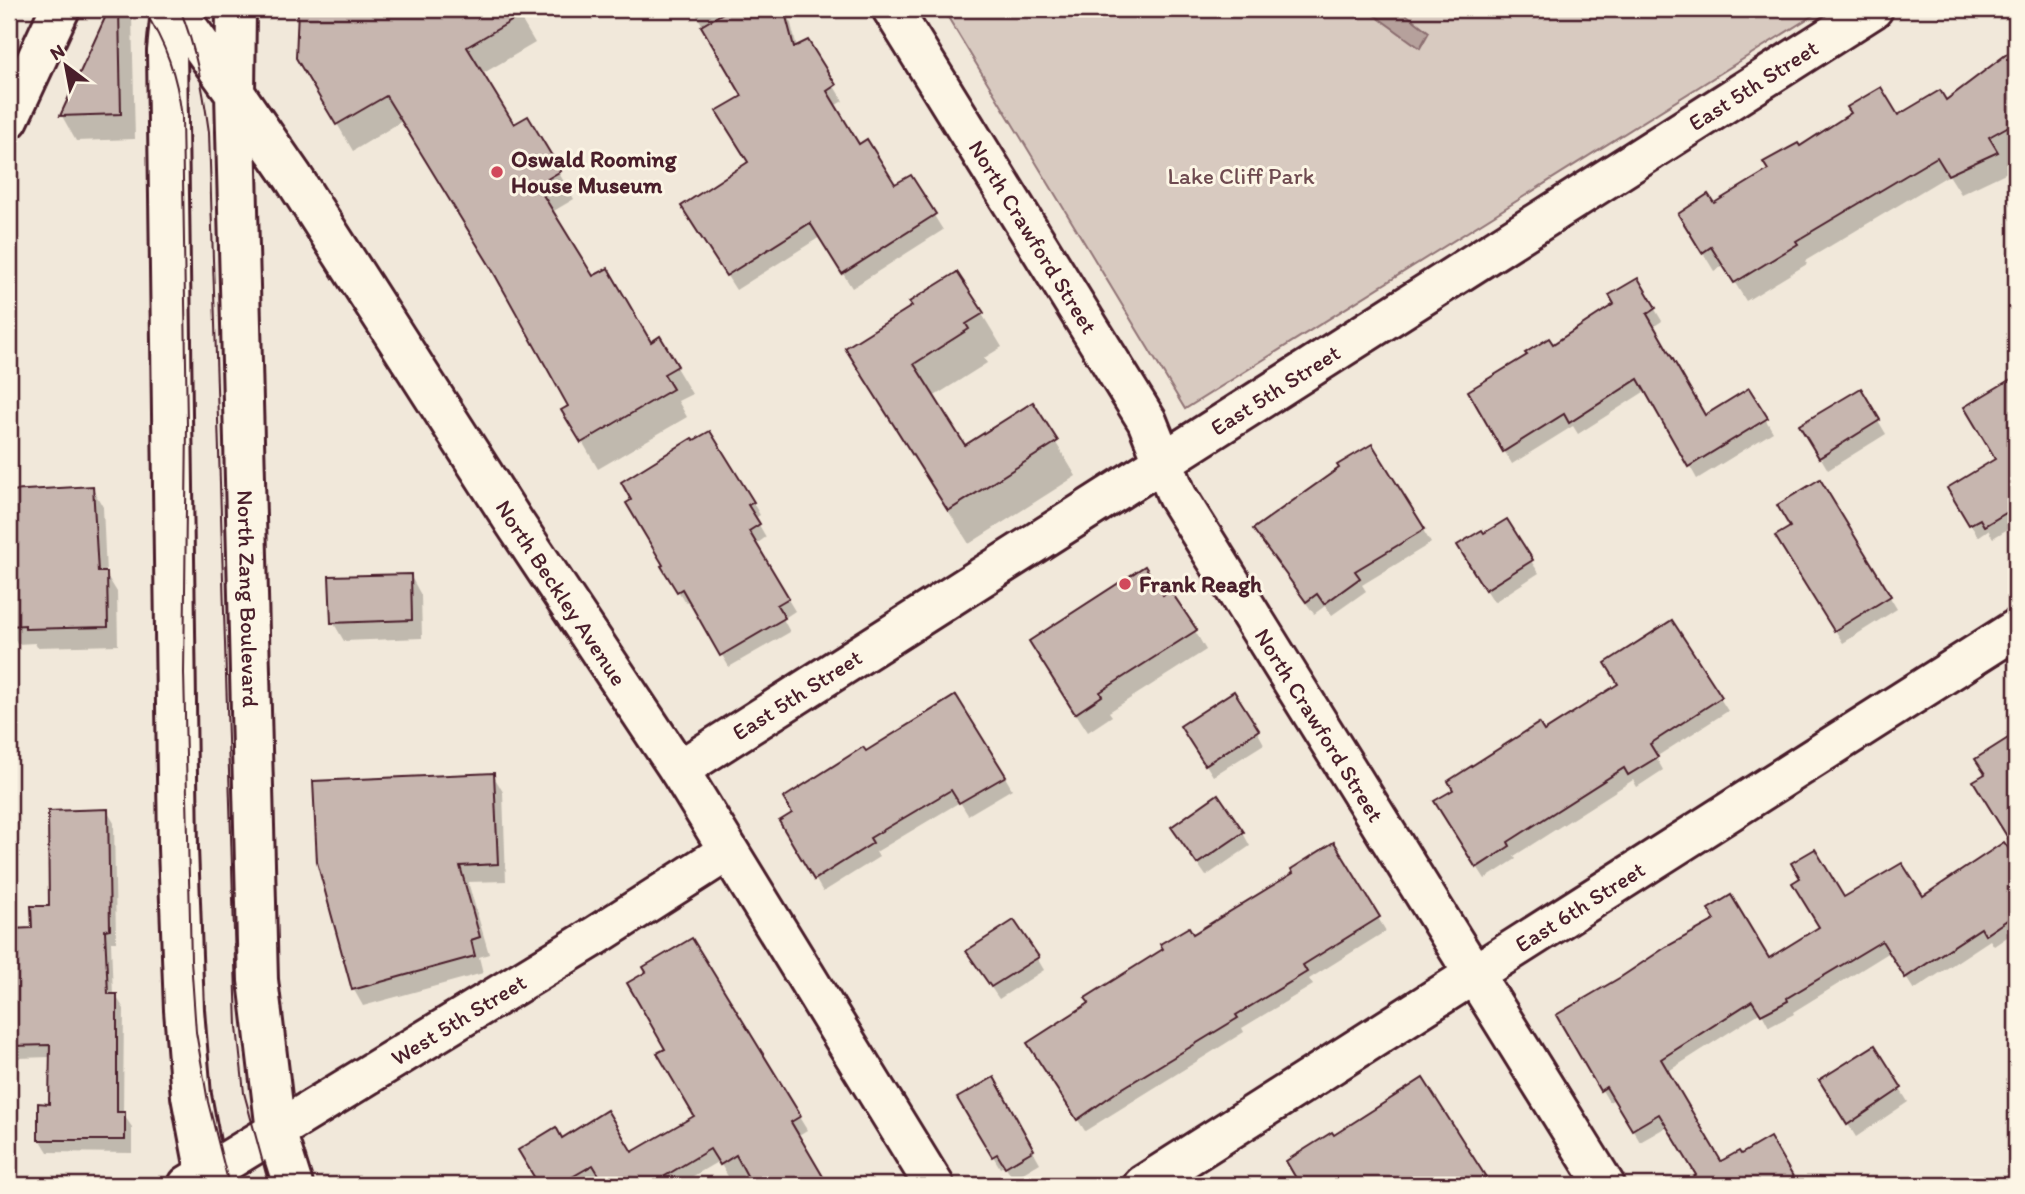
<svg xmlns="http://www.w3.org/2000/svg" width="2025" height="1194" font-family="Itim,sans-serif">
<rect width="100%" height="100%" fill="#f1e8da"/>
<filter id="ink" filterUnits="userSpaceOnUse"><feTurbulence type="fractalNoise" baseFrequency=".0143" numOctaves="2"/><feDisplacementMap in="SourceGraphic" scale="14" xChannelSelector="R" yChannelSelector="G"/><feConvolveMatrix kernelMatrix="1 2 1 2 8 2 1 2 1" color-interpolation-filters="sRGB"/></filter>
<g filter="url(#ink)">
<polygon fill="#d8cac0" stroke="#917476" stroke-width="2" points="943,9 1823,9 1185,409"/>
<polygon fill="#b6a19c" stroke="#8b6d6f" stroke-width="2" points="1366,9 1399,9 1429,32 1420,48"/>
<g fill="#0003">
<polygon points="111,9 128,9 132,16 135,139 76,141 62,116"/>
<polygon points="300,9 515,9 535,43 482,74 514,126 527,118 574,199 552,212 593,278 650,344 659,339 692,394 678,401 687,417 598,469 564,410 571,406 502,285 402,121 353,151 298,57"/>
<polygon points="661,9 675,9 665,15"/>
<polygon points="693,9 783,9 790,20 797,47 807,42 843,101 834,106 858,146 895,187 910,177 943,230 852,288 820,237 736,290 692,221 750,162 744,96"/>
<polygon points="2016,57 2016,168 1961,194 1949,175 1805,261 1807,264 1746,301 1724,265 1714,271 1691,233 1713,206 1770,170 1799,148 1946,103"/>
<polygon points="1638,281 1662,321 1653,327 1704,417 1748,390 1773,432 1697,479 1647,390 1578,434 1573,426 1512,464 1470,392 1552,347 1617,305"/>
<polygon points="982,314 1002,347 984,358 987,363 933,397 965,447 1033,405 1076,476 969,544 847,349"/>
<polygon points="2016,378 2016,524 1993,538 1988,530 1978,537 1949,488 1997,460 1966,408"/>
<polygon points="1860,390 1886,434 1828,470 1802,426"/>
<polygon points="1371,446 1431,543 1362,585 1366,591 1332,615 1325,606 1314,614 1263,542"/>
<polygon points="1820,481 1897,609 1843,643 1785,549 1792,528"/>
<polygon points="92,488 103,507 106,574 117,592 118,645 37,647 35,643 17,644 9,629 9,493"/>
<polygon points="753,503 760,515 755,518 766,537 755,545 795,611 783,619 790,632 729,667 690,600 686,603 670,579 665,565 628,504"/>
<polygon points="1466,558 1531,561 1539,573 1494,602"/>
<polygon points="410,575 421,595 422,638 344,641 333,622"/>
<polygon points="1163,597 1195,631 1206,650 1109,712 1112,716 1088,732 1042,661"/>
<polygon points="1672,622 1728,711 1656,757 1663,770 1637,787 1633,780 1514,856 1516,859 1485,879 1444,815 1544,734 1620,685"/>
<polygon points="1257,731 1264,744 1213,776 1190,739"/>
<polygon points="2016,741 2016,849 1982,794 1987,774 2009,745"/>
<polygon points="493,775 503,792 506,881 468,882 489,954 479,957 483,973 363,1006 354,990 318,861"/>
<polygon points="1005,777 1012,789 968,815 960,802 876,852 879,857 823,892 781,822"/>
<polygon points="107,811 114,823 116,942 111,942 113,996 116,996 124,1009 123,1114 132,1127 132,1153 48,1152 40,1139 51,1105 51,1057 19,1058 12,1045 33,930 51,907"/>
<polygon points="1243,833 1250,846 1206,876 1181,840"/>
<polygon points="1333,844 1386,931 1309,979 1313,985 1242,1028 1244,1032 1085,1131 1037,1056 1192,936 1295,874"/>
<polygon points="2004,844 2016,862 2016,931 1994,946 1990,940 1914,990 1890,952 1793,1012 1794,1014 1769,1027 1761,1012 1667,1072 1721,1163 1740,1156 1769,1139 1796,1185 1691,1185 1689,1181 1698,1176 1668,1126 1640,1142 1615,1099 1609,1102 1558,1016 1768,961 1821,928 1843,899 1923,899"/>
<polygon points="691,940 807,1130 797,1136 826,1185 833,1180 836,1185 733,1185 719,1161 678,1185 606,1185 601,1177 587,1185 541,1185 521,1151 562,1140 632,1155 696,1117 667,1049 648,973"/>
<polygon points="1037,958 1044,970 999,999 975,964"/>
<polygon points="1875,1048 1908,1102 1856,1137 1829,1094"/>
<polygon points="993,1079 1040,1163 1013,1179 1005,1165 1000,1168 960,1099"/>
<polygon points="1423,1080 1490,1185 1302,1185 1288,1162 1333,1137"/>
</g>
<g fill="#c7b6af" stroke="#4a1f2b" stroke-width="2">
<polygon points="109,9 119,9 121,114 60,116"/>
<polygon points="298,9 532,9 467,47 514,124 528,116 561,171 537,185 593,276 608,268 651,342 660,336 678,366 664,374 673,389 581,443 561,410 568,406 490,266 386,96 336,125 296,58"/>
<polygon points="730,9 784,9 794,47 808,40 836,85 827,91 859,144 867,139 895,184 911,175 936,214 842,274 810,223 726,276 681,206 748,162 716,111 742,96 701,26"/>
<polygon points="2016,47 2016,122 1989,137 1998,152 1948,175 1937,157 1796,241 1798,244 1734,283 1711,247 1702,253 1678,214 1708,194 1714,203 1768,170 1763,162 1798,143 1800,146 1851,113 1847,107 1881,87 1898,115 1940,90 1946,100"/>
<polygon points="957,272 984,313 966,324 969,329 914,364 965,445 1033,402 1058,441 948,511 845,348 912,306 909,302"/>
<polygon points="1638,278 1656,308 1647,314 1705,415 1749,388 1768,418 1688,467 1638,379 1569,423 1564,414 1503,452 1468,391 1527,355 1525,353 1549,338 1553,344 1614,304 1609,295"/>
<polygon points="2016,376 2016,507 1984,526 1980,519 1969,525 1947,488 1995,459 1964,407"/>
<polygon points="1861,388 1880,420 1819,458 1799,425"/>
<polygon points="710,431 754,502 748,505 760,524 749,531 789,598 777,605 785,618 720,656 682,589 677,592 661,566 663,565 626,503 631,500 621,482 692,438 694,440"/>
<polygon points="1372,444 1425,529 1355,571 1360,578 1324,604 1317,594 1306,602 1253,529 1339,468 1337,465"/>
<polygon points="1820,479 1891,596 1834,631 1775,536 1790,527 1777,505"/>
<polygon points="93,486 98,572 107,572 108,627 25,629 25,625 9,626 9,491"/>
<polygon points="1507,519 1533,560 1485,590 1457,545 1482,530 1484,533"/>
<polygon points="1145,566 1163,595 1170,590 1197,630 1100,692 1102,696 1075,714 1029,641"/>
<polygon points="411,574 412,620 331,623 329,576"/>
<polygon points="1672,620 1722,697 1650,744 1658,757 1628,775 1624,768 1508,842 1510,846 1476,868 1434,801 1453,790 1448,781 1539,723 1544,731 1618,684 1605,663"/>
<polygon points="1234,691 1259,730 1205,765 1180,726"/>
<polygon points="956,695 1006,776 959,803 951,790 870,838 873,843 814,880 779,821 792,813 783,798 863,747 866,751"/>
<polygon points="2016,733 2016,851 1973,781 1985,774 1975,759"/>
<polygon points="494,773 498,864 460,866 480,937 471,940 475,956 352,990 317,862 313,781"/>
<polygon points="1218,794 1244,832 1197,864 1171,827"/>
<polygon points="108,809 110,929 105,930 108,994 117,994 117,1112 125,1112 125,1140 38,1140 38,1103 49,1104 50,1045 10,1046 10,995 12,995 10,929 32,928 31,906 49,906 48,811"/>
<polygon points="1334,842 1380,917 1303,965 1307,972 1236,1015 1238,1018 1118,1091 1077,1120 1027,1043 1089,1003 1085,998 1163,949 1160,944 1189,927 1193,934 1293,873 1291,869"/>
<polygon points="2004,842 2016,859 2016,914 1985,935 1981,928 1905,978 1882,941 1787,998 1788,1001 1761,1015 1752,1001 1661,1059 1721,1161 1739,1151 1741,1154 1770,1137 1798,1185 1679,1185 1696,1175 1659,1114 1632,1130 1606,1087 1600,1091 1556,1015 1621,977 1666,947 1715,920 1708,909 1731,895 1769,958 1819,927 1792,883 1800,878 1791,863 1815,849 1844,897 1902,863 1923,896"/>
<polygon points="1014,920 1039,957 991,987 966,951"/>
<polygon points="692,938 801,1116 791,1122 828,1185 752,1185 736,1155 720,1165 710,1149 650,1185 605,1185 593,1165 558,1185 539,1185 518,1150 556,1127 562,1138 607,1110 632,1152 694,1116 657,1053 665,1049 627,983 646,972 643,967"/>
<polygon points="1875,1045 1902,1088 1847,1125 1819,1080"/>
<polygon points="994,1077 1034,1150 1005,1167 997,1154 992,1157 957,1098"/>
<polygon points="1423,1078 1491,1185 1300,1185 1286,1161 1332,1132 1334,1135"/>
</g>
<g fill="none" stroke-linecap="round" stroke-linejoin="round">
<defs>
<g id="minor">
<path id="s1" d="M 892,9 L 1147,421 L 1177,496 L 1605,1185"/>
<polyline points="9,119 60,9"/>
<path id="s2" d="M 679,770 L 1873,9"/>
<path id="s3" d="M 188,1185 L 597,935 L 728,851"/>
<path id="s4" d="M 1143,1185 L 2016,629"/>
</g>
<g id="tertiary">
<path id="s5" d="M 235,93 L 293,177 L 514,522 L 679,770 L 934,1185"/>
</g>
<g id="secondary">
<polyline points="171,9 167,51 178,848 184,1010 191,1096 208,1185"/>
<polyline points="175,9 235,93"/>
<path id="s6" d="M 236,9 L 235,93 L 258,980 L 276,1131 L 293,1185"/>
</g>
</defs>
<use href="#minor" stroke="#4a1f2b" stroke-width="44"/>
<use href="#tertiary" stroke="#4a1f2b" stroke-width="44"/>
<use href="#secondary" stroke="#4a1f2b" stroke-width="44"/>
<use href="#minor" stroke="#fcf5e5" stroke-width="38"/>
<use href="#tertiary" stroke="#fcf5e5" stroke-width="38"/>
<use href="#secondary" stroke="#fcf5e5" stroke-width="38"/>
<g stroke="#4a1f2b" stroke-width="2">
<path d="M 143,9 C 166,43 177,76 182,117 L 187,425 L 184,673 L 191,960 L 196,1032 L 208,1102 L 229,1185"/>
<path d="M 180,9 C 196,48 203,89 209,132 L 237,1027 L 244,1093 L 269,1185"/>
</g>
</g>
</g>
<g fill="#d1495b" stroke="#fcf5e5" stroke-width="2.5">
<circle cx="497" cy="172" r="7"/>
<circle cx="1125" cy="584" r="7"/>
</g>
<g text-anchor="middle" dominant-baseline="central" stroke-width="6" stroke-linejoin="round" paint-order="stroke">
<g font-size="23" fill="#4a1f2b" stroke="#fcf5e5">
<text stroke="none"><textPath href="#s2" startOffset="1274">East 5th Street</textPath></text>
<text stroke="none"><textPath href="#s1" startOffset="268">North Crawford Street</textPath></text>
<text stroke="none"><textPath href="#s2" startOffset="707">East 5th Street</textPath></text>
<text stroke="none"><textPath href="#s5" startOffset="597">North Beckley Avenue</textPath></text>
<text stroke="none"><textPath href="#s6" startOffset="590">North Zang Boulevard</textPath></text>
<text stroke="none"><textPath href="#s2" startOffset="140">East 5th Street</textPath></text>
<text stroke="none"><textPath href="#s1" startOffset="835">North Crawford Street</textPath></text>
<text stroke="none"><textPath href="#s4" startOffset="518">East 6th Street</textPath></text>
<text stroke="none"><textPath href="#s3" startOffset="317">West 5th Street</textPath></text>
</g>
<g font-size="23" font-weight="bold" fill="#4a1f2b" stroke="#fcf5e5" text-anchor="start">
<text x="511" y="159">Oswald Rooming<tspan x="511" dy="26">House Museum</tspan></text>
<text x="1139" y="584">Frank Reagh</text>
</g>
<g font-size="23" fill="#6e4a50" stroke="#fcf5e5">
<text x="1241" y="176">Lake Cliff Park</text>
</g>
</g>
<rect width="2025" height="1194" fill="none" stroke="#fcf5e5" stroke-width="35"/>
<rect x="18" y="18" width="1990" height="1159" fill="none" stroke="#4a1f2b" stroke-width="2.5" filter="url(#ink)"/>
<g transform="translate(66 66) rotate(328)" stroke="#fcf5e5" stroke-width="5" paint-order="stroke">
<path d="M0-5L12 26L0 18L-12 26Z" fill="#4a1f2b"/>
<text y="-10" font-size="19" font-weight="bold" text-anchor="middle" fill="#4a1f2b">N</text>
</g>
</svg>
